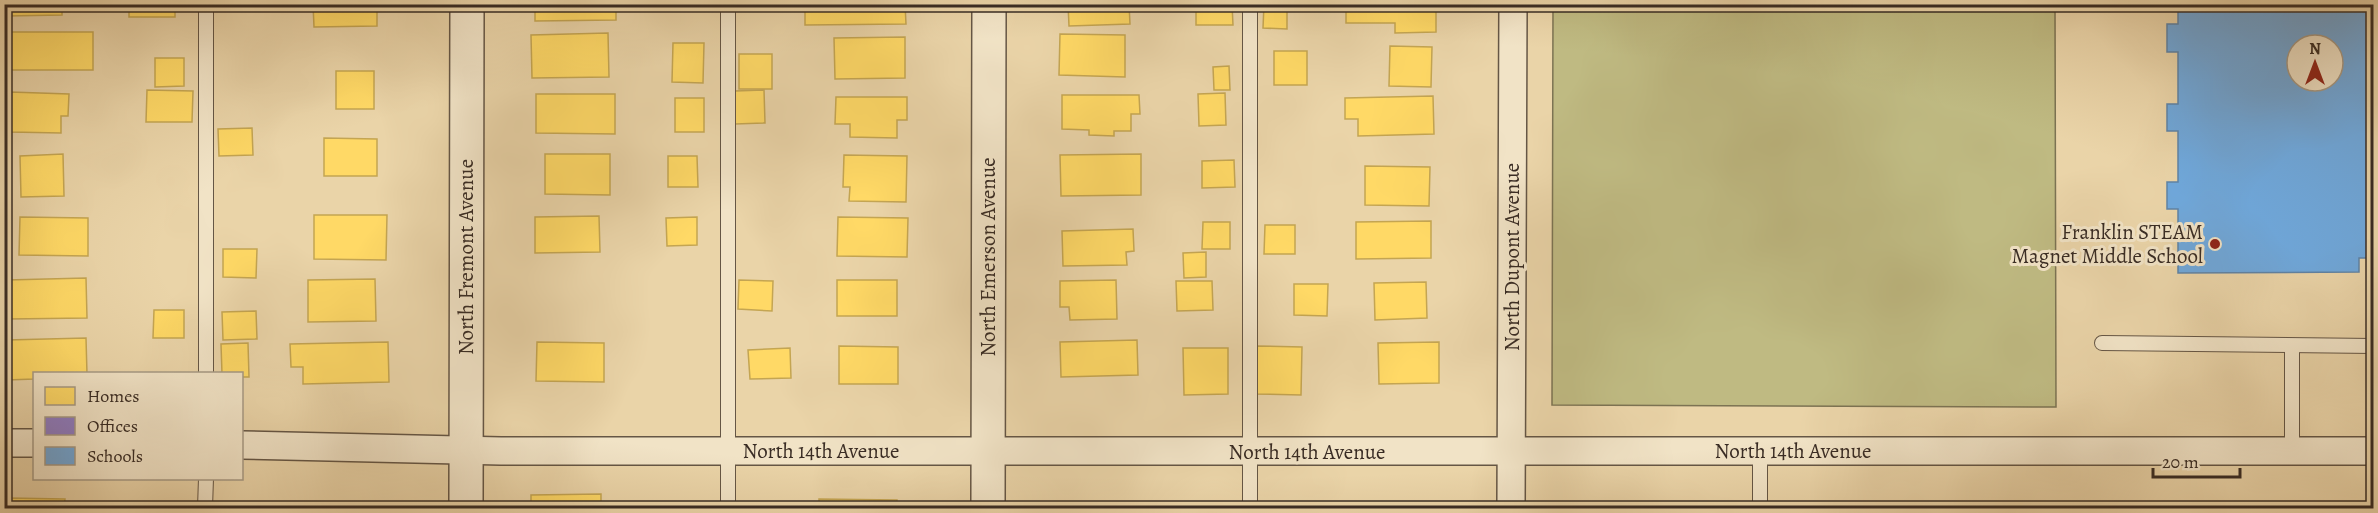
<svg xmlns="http://www.w3.org/2000/svg" width="2378" height="513" font-family="Alegreya,serif">
<rect width="100%" height="100%" fill="#ead4a8"/>
<filter id="stains"><feTurbulence type="fractalNoise" baseFrequency=".00333" numOctaves="4"/><feColorMatrix values="0 0 0 0 .2 0 0 0 0 .09 0 0 0 0 .02 0 0 0 .5 -.17"/></filter>
<radialGradient id="worn" r=".72"><stop offset=".6" stop-color="#630" stop-opacity="0"/><stop offset="1" stop-color="#630" stop-opacity=".3"/></radialGradient>
<polygon fill="#bfba82" stroke="#7c7353" stroke-width="1.5" points="1553,5 2055,5 2056,407 1552,405"/>
<g fill="#ffd966" stroke="#c4a552" stroke-width="1.5">
<polygon points="6,4 62,4 62,15 6,16"/>
<rect x="129" y="4" width="46" height="13"/>
<polygon points="313,4 377,4 377,26 314,27"/>
<polygon points="535,4 616,4 616,20 535,21"/>
<polygon points="805,4 905,4 906,24 805,25"/>
<polygon points="1068,4 1129,4 1130,24 1069,26"/>
<polygon points="1196,4 1232,4 1233,25 1196,25"/>
<polygon points="1264,4 1287,4 1287,29 1263,28"/>
<polygon points="1346,4 1436,4 1436,32 1395,33 1395,23 1346,23"/>
<rect x="10" y="32" width="83" height="38"/>
<polygon points="608,33 609,77 532,78 531,35"/>
<polygon points="1060,34 1125,35 1125,77 1059,75"/>
<polygon points="905,37 905,78 835,79 834,38"/>
<polygon points="673,43 704,43 703,83 672,82"/>
<polygon points="1390,46 1432,47 1431,87 1389,86"/>
<rect x="1274" y="51" width="33" height="34"/>
<rect x="739" y="54" width="33" height="35"/>
<polygon points="155,58 184,58 184,86 155,87"/>
<polygon points="1229,66 1230,90 1214,90 1213,67"/>
<rect x="336" y="71" width="38" height="38"/>
<polygon points="147,90 193,91 192,122 146,122"/>
<polygon points="764,90 765,123 735,124 735,91"/>
<polygon points="10,92 69,94 68,116 61,116 61,133 10,132"/>
<polygon points="1225,93 1226,125 1199,126 1198,94"/>
<polygon points="536,94 615,94 615,134 536,133"/>
<polygon points="1062,95 1139,95 1140,114 1131,114 1131,131 1114,131 1114,136 1089,135 1089,130 1062,129"/>
<polygon points="1433,96 1434,134 1358,136 1358,119 1345,119 1345,98"/>
<polygon points="836,97 907,97 907,120 897,120 897,138 850,137 850,124 835,124"/>
<rect x="675" y="98" width="29" height="34"/>
<polygon points="252,128 253,155 219,156 218,129"/>
<polygon points="324,138 377,139 377,176 324,176"/>
<polygon points="63,154 64,196 21,197 20,156"/>
<polygon points="545,154 610,154 610,195 545,194"/>
<polygon points="1141,154 1141,195 1061,196 1060,155"/>
<polygon points="844,155 907,156 906,202 849,201 850,187 843,187"/>
<polygon points="668,156 697,156 698,187 668,187"/>
<polygon points="1234,160 1235,187 1202,188 1202,161"/>
<polygon points="1365,166 1430,167 1429,206 1365,205"/>
<polygon points="314,215 387,215 386,260 314,259"/>
<polygon points="599,216 600,252 535,253 535,217"/>
<polygon points="20,217 88,218 88,256 19,255"/>
<polygon points="697,217 697,245 667,246 666,218"/>
<polygon points="838,217 908,218 907,257 837,256"/>
<polygon points="1431,221 1431,258 1356,259 1356,222"/>
<polygon points="1203,222 1230,222 1230,249 1202,249"/>
<polygon points="1265,225 1295,225 1295,254 1264,254"/>
<polygon points="1133,229 1134,251 1126,252 1127,265 1063,266 1062,231"/>
<polygon points="223,249 257,249 256,278 223,277"/>
<polygon points="1206,252 1206,277 1184,278 1183,253"/>
<polygon points="86,278 87,318 8,319 7,280"/>
<polygon points="375,279 376,321 308,322 308,280"/>
<polygon points="739,280 773,281 772,311 738,309"/>
<rect x="837" y="280" width="60" height="36"/>
<polygon points="1116,280 1117,319 1070,320 1069,307 1060,307 1060,281"/>
<polygon points="1176,281 1212,281 1213,310 1177,311"/>
<polygon points="1426,282 1427,318 1375,320 1374,283"/>
<polygon points="1294,284 1328,284 1327,316 1294,315"/>
<polygon points="154,310 184,310 184,338 153,338"/>
<polygon points="256,311 257,339 223,340 222,312"/>
<polygon points="86,338 87,374 34,374 34,379 7,380 7,340"/>
<polygon points="1137,340 1138,375 1061,377 1060,342"/>
<polygon points="388,342 389,382 303,384 303,367 291,367 290,344"/>
<polygon points="537,342 604,343 604,382 536,381"/>
<polygon points="1439,342 1439,383 1379,384 1378,343"/>
<polygon points="248,343 249,377 242,377 242,374 222,374 221,344"/>
<polygon points="839,346 898,347 898,384 839,384"/>
<polygon points="1257,346 1302,347 1301,395 1255,394"/>
<polygon points="790,348 791,378 750,379 748,350"/>
<polygon points="1183,348 1228,348 1228,394 1184,395"/>
<polygon points="601,494 601,508 531,508 531,495"/>
<polygon points="8,498 65,499 64,508 8,508"/>
<polygon points="819,499 897,500 897,508 819,508"/>
<rect x="1079" y="503" width="49" height="5"/>
</g>
<rect fill="#8e7cc3" stroke="#746493" stroke-width="1.5" x="2093" y="507" width="281" height="1"/>
<path fill="#6fa8dc" stroke="#5f83a5" stroke-width="1.5" fill-rule="evenodd" d="M 2178,4 L 2374,4 L 2374,258 L 2359,258 L 2359,272 L 2178,273 L 2178,209 L 2167,209 L 2167,182 L 2178,182 L 2178,131 L 2167,131 L 2167,104 L 2178,104 L 2178,52 L 2167,52 L 2167,24 L 2178,24 ZM 2297,45 L 2333,45 L 2333,81 L 2297,81 Z"/>
<g fill="none" stroke-linecap="round" stroke-linejoin="round">
<defs>
<g id="service">
<polyline points="206,4 206,374"/>
<polyline points="728,4 728,508"/>
<polyline points="2102,343 2374,346"/>
<polyline points="2292,347 2292,451"/>
<polyline points="205,508 206,478"/>
<polyline points="1250,508 1250,4"/>
<polyline points="1760,508 1760,451"/>
</g>
<g id="minor">
<polyline points="4,443 34,443"/>
<polyline points="242,445 501,451 2374,451"/>
<polyline points="1511,508 1513,4"/>
</g>
<g id="tertiary">
<polyline points="466,508 467,4"/>
<polyline points="988,508 989,4"/>
</g>
</defs>
<use href="#service" stroke="#655645" stroke-width="16"/>
<use href="#minor" stroke="#655645" stroke-width="30"/>
<use href="#tertiary" stroke="#655645" stroke-width="36"/>
<use href="#service" stroke="#f1e3c6" stroke-width="14"/>
<use href="#minor" stroke="#f1e3c6" stroke-width="27"/>
<use href="#tertiary" stroke="#f1e3c6" stroke-width="33"/>
</g>
<circle fill="#8f2418" stroke="#f1e3c6" stroke-width="2" cx="2215" cy="244" r="6"/>
<g text-anchor="middle" dominant-baseline="central" stroke-width="6" stroke-linejoin="round" paint-order="stroke">
<g font-size="21" fill="#392c24" stroke="#f1e3c6" text-anchor="end">
<text x="2203" y="232">Franklin STEAM<tspan x="2203" dy="24">Magnet Middle School</tspan></text>
</g>
<g font-size="21" fill="#392c24" stroke="#f1e3c6">
<text transform="translate(466 257) rotate(-90)">North Fremont Avenue</text>
<text transform="translate(988 257) rotate(-90)">North Emerson Avenue</text>
<text transform="translate(1512 257) rotate(-90)">North Dupont Avenue</text>
<text x="821" y="451">North 14th Avenue</text>
<text x="1793" y="451">North 14th Avenue</text>
<text x="1307" y="452">North 14th Avenue</text>
</g>
</g>
<rect width="2378" height="513" fill="none" stroke="#ead4a8" stroke-width="24"/>
<rect x="6" y="6" width="2366" height="501" fill="none" stroke="#392c24" stroke-width="3"/>
<rect x="12" y="12" width="2354" height="489" fill="none" stroke="#392c24" stroke-width="1.5"/>
<rect x="33" y="372" width="210" height="108" fill="#f1e3c6" stroke="#a79a85" stroke-width="1.5"/>
<rect x="45" y="387" width="30" height="18" fill="#ffd966" stroke="#a79a85" stroke-width="1.5"/>
<text x="87" y="402" font-size="18" fill="#392c24">Homes</text>
<rect x="45" y="417" width="30" height="18" fill="#8e7cc3" stroke="#a79a85" stroke-width="1.5"/>
<text x="87" y="432" font-size="18" fill="#392c24">Offices</text>
<rect x="45" y="447" width="30" height="18" fill="#6fa8dc" stroke="#a79a85" stroke-width="1.5"/>
<text x="87" y="462" font-size="18" fill="#392c24">Schools</text>
<g transform="translate(2315 63)"><circle r="28" fill="#f1e3c6" stroke="#a79a85" stroke-width="1.5"/>
<path d="M0-4.5L10 22L0 15L-10 22Z" fill="#8f2418"/>
<text y="-9" font-size="16" font-weight="bold" text-anchor="middle" fill="#392c24">N</text>
</g>
<path d="M2153 468v9h87v-9" fill="none" stroke="#392c24" stroke-width="3"/>
<text x="2162" y="468" font-size="18" fill="#392c24" stroke="#f1e3c6" stroke-width="4.5" paint-order="stroke">20 m</text>
<rect width="100%" height="100%" filter="url(#stains)"/>
<rect width="100%" height="100%" fill="url(#worn)"/>
</svg>
